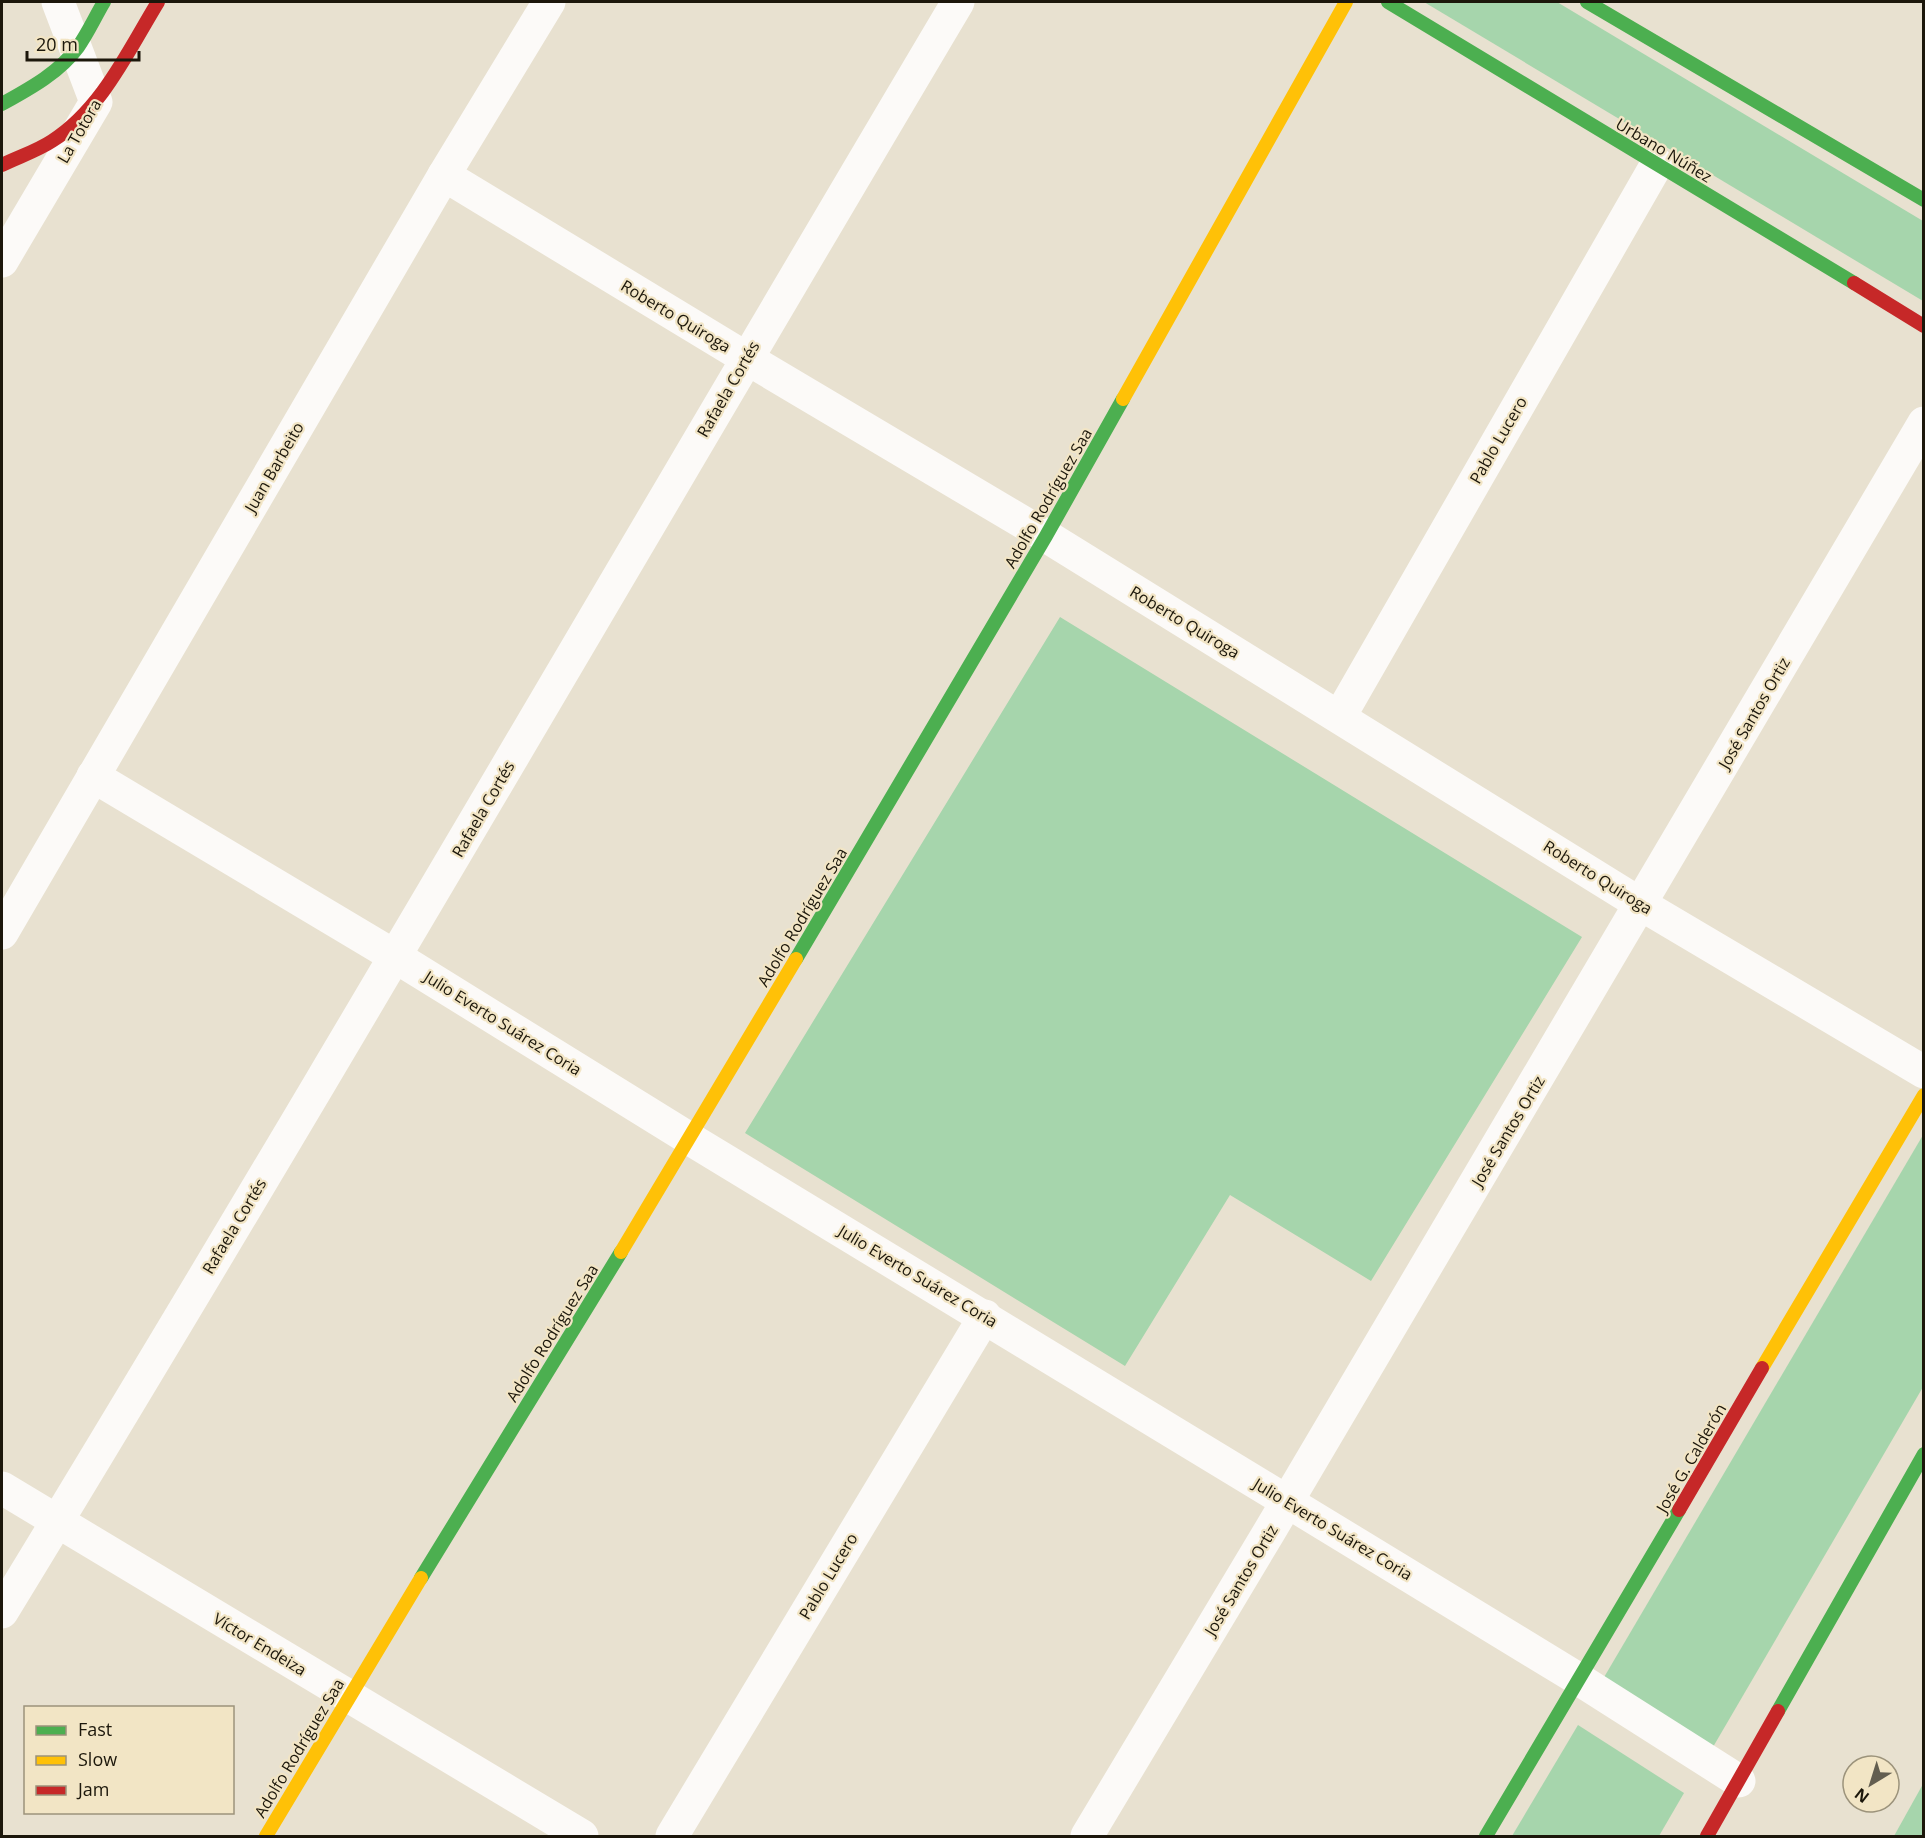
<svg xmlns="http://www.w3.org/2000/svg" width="1925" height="1838" font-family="'Open Sans',sans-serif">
<rect width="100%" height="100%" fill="#e8e1d0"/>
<g fill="#a6d5ac">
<polygon points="1424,2 1557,2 1923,221 1923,301"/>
<polygon points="1060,617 1582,937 1371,1281 1230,1195 1125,1366 745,1133"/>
<polygon points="1923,1135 1923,1387 1713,1747 1603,1679"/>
<polygon points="1578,1725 1684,1793 1659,1836 1512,1836"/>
<polygon points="1923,1784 1923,1836 1894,1836"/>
</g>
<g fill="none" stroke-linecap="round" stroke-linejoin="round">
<g stroke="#fcfaf8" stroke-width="33">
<polyline points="444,175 746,358 1046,536 1642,905 1924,1072"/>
<polyline points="2,261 96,102 58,2"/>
<polyline points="1340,716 1657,164"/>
<polyline points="93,776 396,957 690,1139 1288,1502 1580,1680 1739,1781"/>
<polyline points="2,933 444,175 549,2"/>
<polyline points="2,1488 582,1836"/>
<path d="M 2,1612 C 327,1079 639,539 958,2"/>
<polyline points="672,1836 985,1316"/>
<path d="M 1087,1836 C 1369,1367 1647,896 1924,423"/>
</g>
<g stroke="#4caf50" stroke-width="14">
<polyline points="1388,2 1854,283"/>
<polyline points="1587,2 1924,200"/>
<path d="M 2,104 C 29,89 59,73 78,47 C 88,33 95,17 104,2"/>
<polyline points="796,959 1046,536 1123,399"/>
<polyline points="421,1578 621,1252"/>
<polyline points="1778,1711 1924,1454"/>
<polyline points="1486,1836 1679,1510"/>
</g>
<g stroke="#ffc107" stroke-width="14">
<polyline points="1123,399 1346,2"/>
<polyline points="621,1252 796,959"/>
<polyline points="1762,1368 1924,1095"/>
<polyline points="266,1836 421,1578"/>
</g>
<g stroke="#c62828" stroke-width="14">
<path d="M 2,165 C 18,157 37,151 52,141 C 102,109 128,51 158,2"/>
<polyline points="1854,283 1924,326"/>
<polyline points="1679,1510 1762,1368"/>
<polyline points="1707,1836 1778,1711"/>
</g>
</g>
<g text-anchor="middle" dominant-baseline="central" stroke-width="4.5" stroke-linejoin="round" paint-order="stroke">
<g font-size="16" fill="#1c170b" stroke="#f2e5c5">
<text transform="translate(79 131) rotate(-60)">La Totora</text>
<text transform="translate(1664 150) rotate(31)">Urbano Núñez</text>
<text transform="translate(676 316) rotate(31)">Roberto Quiroga</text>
<text transform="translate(728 389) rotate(-60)">Rafaela Cortés</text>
<text transform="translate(1498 440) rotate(-60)">Pablo Lucero</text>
<text transform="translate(274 467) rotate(-60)">Juan Barbeito</text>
<text transform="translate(1048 498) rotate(-60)">Adolfo Rodríguez Saa</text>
<text transform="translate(1185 622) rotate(31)">Roberto Quiroga</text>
<text transform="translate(1754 713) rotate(-60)">José Santos Ortiz</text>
<text transform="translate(483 809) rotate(-60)">Rafaela Cortés</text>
<text transform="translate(1598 877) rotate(32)">Roberto Quiroga</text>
<text transform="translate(802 917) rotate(-59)">Adolfo Rodríguez Saa</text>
<text transform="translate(503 1023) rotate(32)">Julio Everto Suárez Coria</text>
<text transform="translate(1508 1131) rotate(-59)">José Santos Ortiz</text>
<text transform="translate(234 1226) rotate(-59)">Rafaela Cortés</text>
<text transform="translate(918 1276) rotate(31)">Julio Everto Suárez Coria</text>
<text transform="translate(552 1333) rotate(-58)">Adolfo Rodríguez Saa</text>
<text transform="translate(1691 1458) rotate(-60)">José G. Calderón</text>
<text transform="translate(1333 1529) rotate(31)">Julio Everto Suárez Coria</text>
<text transform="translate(828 1576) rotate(-59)">Pablo Lucero</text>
<text transform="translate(1241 1580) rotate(-59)">José Santos Ortiz</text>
<text transform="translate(260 1644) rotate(31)">Víctor Endeiza</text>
<text transform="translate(299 1748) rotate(-59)">Adolfo Rodríguez Saa</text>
</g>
</g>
<rect width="1925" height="1838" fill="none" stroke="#1c170b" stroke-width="6"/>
<rect x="24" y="1706" width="210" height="108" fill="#f2e5c5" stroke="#9c937b" stroke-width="1.5"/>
<rect x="36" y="1726" width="30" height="9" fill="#4caf50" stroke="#9c937b" stroke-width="1.5"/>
<text x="78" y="1736" font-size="18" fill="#1c170b">Fast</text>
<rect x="36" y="1756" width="30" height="9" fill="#ffc107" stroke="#9c937b" stroke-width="1.5"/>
<text x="78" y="1766" font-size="18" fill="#1c170b">Slow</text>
<rect x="36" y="1786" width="30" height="9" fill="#c62828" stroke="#9c937b" stroke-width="1.5"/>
<text x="78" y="1796" font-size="18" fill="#1c170b">Jam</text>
<g transform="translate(1871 1784) rotate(218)"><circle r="28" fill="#f2e5c5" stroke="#9c937b" stroke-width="1.5"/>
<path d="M0-4.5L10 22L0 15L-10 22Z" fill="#635e50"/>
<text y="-9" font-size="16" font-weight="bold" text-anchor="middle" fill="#1c170b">N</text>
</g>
<path d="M27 51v9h112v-9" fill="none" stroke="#1c170b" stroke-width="3"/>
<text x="36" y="51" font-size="18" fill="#1c170b" stroke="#f2e5c5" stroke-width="4.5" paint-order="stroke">20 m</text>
</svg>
